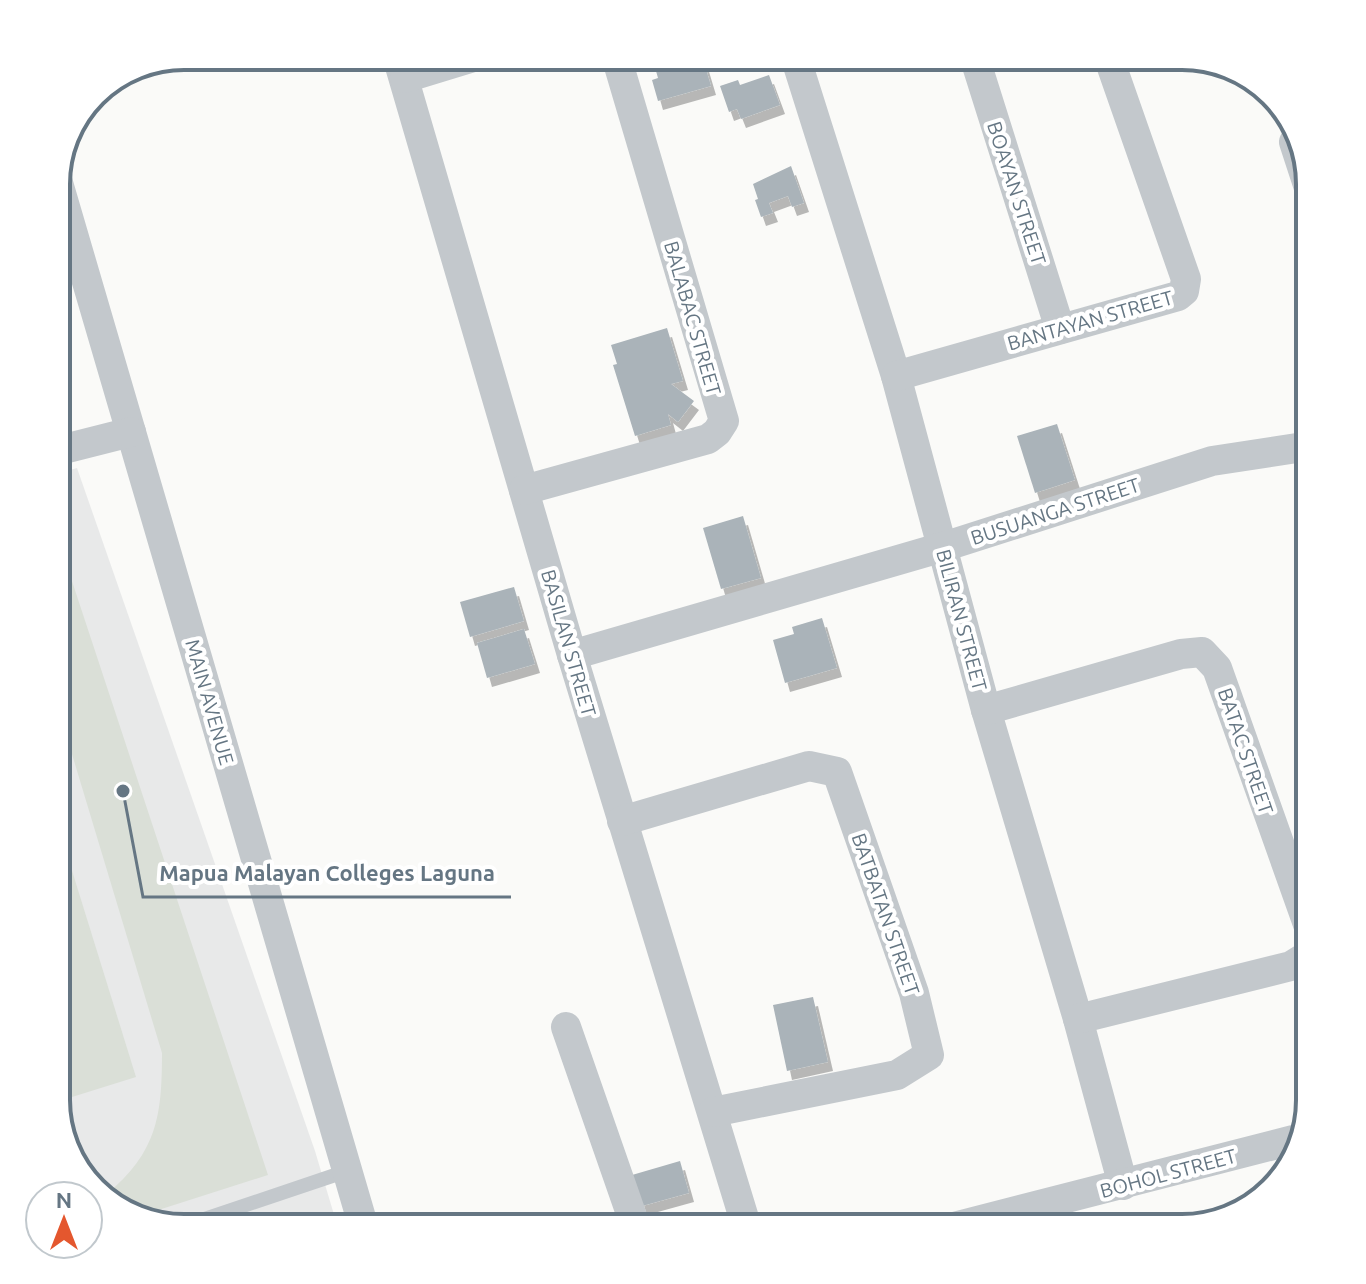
<svg xmlns="http://www.w3.org/2000/svg" width="1366" height="1284" font-family="Ubuntu,sans-serif">
<defs>
<filter id="shadow"><feDropShadow dx="5" dy="9" stdDeviation="0" flood-color="#0004"/></filter>
</defs>
<rect width="100%" height="100%" fill="#fafaf8"/>
<polygon fill="#e8e9e9" points="77,468 315,1151 338,1228 184,1228 93,1190 56,1108 56,474"/>
<g fill="#dadfd7">
<path d="M 67,566 L 268,1175 L 149,1213 L 106,1195 C 157,1152 162,1117 162,1053 L 56,701 L 56,568 Z"/>
<polygon points="56,819 136,1077 56,1102"/>
</g>
<g fill="#aab3b9" filter="url(#shadow)">
<polygon points="702,56 711,86 658,101 652,80 658,78 652,57"/>
<polygon points="769,75 780,105 741,119 737,109 729,112 720,86 738,80 740,85"/>
<polygon points="791,166 804,203 792,207 788,196 769,203 773,213 761,217 755,200 758,199 753,184"/>
<polygon points="667,328 683,381 671,384 694,401 678,422 668,414 671,425 635,436 613,365 617,364 611,345"/>
<polygon points="1057,424 1075,480 1035,493 1017,436"/>
<polygon points="743,516 761,578 721,589 703,528"/>
<polygon points="514,587 524,621 470,637 460,602"/>
<polygon points="822,618 837,668 785,683 773,640 794,634 792,627"/>
<polygon points="524,629 535,664 487,678 477,643"/>
<polygon points="813,997 828,1062 787,1071 773,1005"/>
<polygon points="680,1161 689,1193 642,1206 632,1175"/>
<polygon points="316,1213 319,1219 331,1215 335,1228 268,1228"/>
</g>
<g fill="none" stroke-linecap="round" stroke-linejoin="round">
<polyline stroke="#c3c8cc" stroke-width="14" points="181,1227 347,1171"/>
<g stroke="#c3c8cc" stroke-width="30">
<polyline points="397,56 572,655 747,1228"/>
<polyline points="795,56 896,376 986,710 1078,1019 1123,1185"/>
<polyline points="974,56 1060,329"/>
<polyline points="405,78 477,56"/>
<polyline points="1294,142 1310,191"/>
<polyline points="56,176 364,1228"/>
<polyline points="896,376 1178,296 1184,291 1186,279 1108,56"/>
<polyline points="56,451 131,432"/>
<polyline points="524,490 708,439 717,432 724,421 616,56"/>
<polyline points="572,655 943,547 1212,461 1310,446"/>
<polyline points="986,710 1181,654 1202,652 1217,668 1310,930"/>
<polyline points="622,821 809,766 837,772 914,993 929,1055 897,1075 713,1112"/>
<polyline points="1078,1019 1291,966 1307,956 1310,951"/>
<polyline points="566,1027 636,1228"/>
<polyline points="950,1228 1293,1140"/>
</g>
</g>
<g text-anchor="middle" dominant-baseline="central" stroke-width="8" stroke-linejoin="round" paint-order="stroke">
<g font-size="20" fill="#657683" stroke="#fff">
<text transform="translate(1017 193) rotate(72)">BOAYAN STREET</text>
<text transform="translate(693 318) rotate(74)">BALABAC STREET</text>
<text transform="translate(1090 320) rotate(-16)">BANTAYAN STREET</text>
<text transform="translate(1055 511) rotate(-18)">BUSUANGA STREET</text>
<text transform="translate(962 620) rotate(75)">BILIRAN STREET</text>
<text transform="translate(569 643) rotate(74)">BASILAN STREET</text>
<text transform="translate(210 702) rotate(74)">MAIN AVENUE</text>
<text transform="translate(1246 751) rotate(71)">BATAC STREET</text>
<text transform="translate(886 914) rotate(71)">BATBATAN STREET</text>
<text transform="translate(1168 1173) rotate(-15)">BOHOL STREET</text>
</g>
</g>
<path d="M0 0H1366V1284H0ZM184 70H1182A114 114 0 0 1 1296 184V1100A114 114 0 0 1 1182 1214H184A114 114 0 0 1 70 1100V184A114 114 0 0 1 184 70Z" fill="#fff" fill-rule="evenodd"/>
<path fill="none" stroke="#657683" stroke-width="4" d="M184 70H1182A114 114 0 0 1 1296 184V1100A114 114 0 0 1 1182 1214H184A114 114 0 0 1 70 1100V184A114 114 0 0 1 184 70Z"/>
<path fill="none" stroke="#657683" stroke-width="3" d="M123 791L143 897H511"/>
<circle fill="#657683" stroke="#fff" stroke-width="3" cx="123" cy="791" r="8"/>
<g font-size="22" text-anchor="middle" font-weight="bold" fill="#657683" stroke="#fff" stroke-width="8" stroke-linejoin="round" paint-order="stroke">
<text x="327" y="881">Mapua Malayan Colleges Laguna</text>
</g>
<g transform="translate(64 1220)"><circle r="38" fill="#ffffff" stroke="#c1c8cd" stroke-width="2"/>
<path d="M0-6L14 30L0 20L-14 30Z" fill="#e4572e"/>
<text y="-12" font-size="22" font-weight="bold" text-anchor="middle" fill="#657683">N</text>
</g>
</svg>
